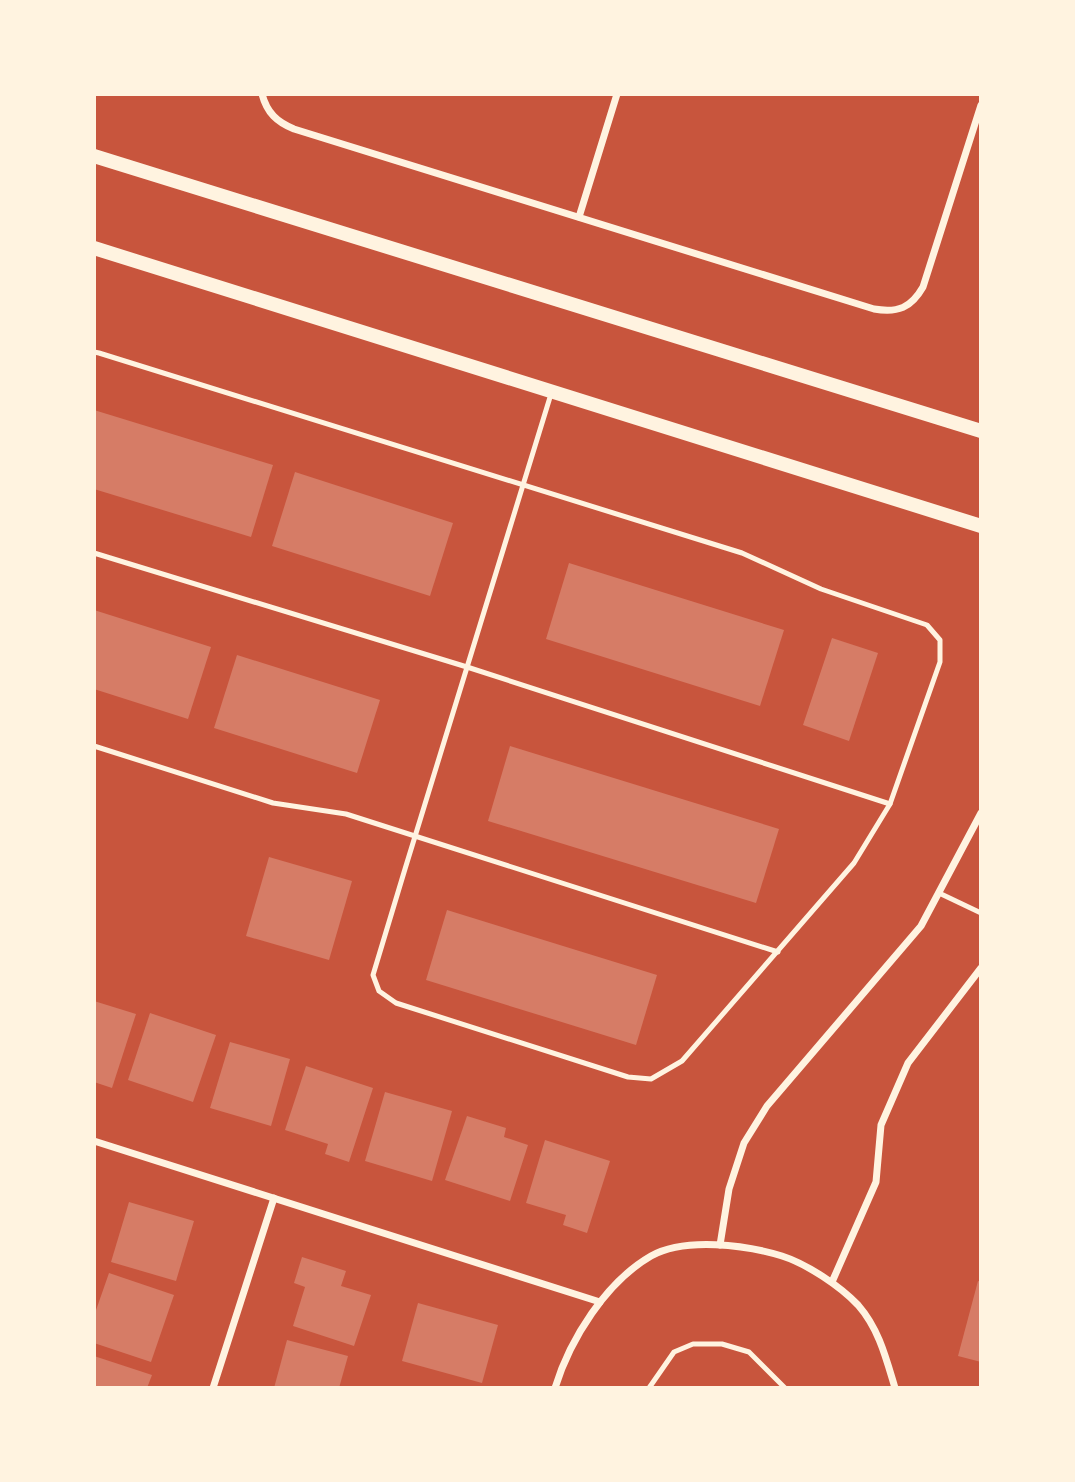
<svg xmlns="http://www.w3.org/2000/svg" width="1075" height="1482" font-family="'DM Sans',sans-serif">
<rect width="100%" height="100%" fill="#c8553d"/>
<g fill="#d67c66">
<polygon points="94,410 273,465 251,537 94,489"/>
<polygon points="295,472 453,523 430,596 272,546"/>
<polygon points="569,563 784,630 760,706 546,639"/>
<polygon points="94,610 211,647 188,719 94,689"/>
<polygon points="832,638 878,653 849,741 803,725"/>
<polygon points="237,655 380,700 357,773 214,728"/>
<polygon points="510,746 779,829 756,903 488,821"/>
<polygon points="269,857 352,881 329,960 246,936"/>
<polygon points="447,910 657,975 636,1045 426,980"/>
<polygon points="94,1001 136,1014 112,1088 94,1082"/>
<polygon points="150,1013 216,1035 193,1102 128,1080"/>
<polygon points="230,1042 290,1059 271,1126 210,1108"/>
<polygon points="306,1066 373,1088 349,1162 325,1154 328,1144 285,1130"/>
<polygon points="385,1092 452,1111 432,1181 365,1161"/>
<polygon points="467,1116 506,1128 504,1137 528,1145 510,1201 445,1180"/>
<polygon points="545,1140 610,1161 587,1233 563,1225 566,1215 526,1203"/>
<polygon points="129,1202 194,1221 176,1281 111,1262"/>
<polygon points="302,1257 346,1271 341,1286 371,1295 354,1346 293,1326 305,1287 294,1283"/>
<polygon points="109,1273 174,1295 151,1362 94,1343 94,1316"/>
<polygon points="978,1281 981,1282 981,1362 958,1356"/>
<polygon points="418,1303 498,1325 482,1383 402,1361"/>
<polygon points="287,1340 348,1356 339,1388 274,1388"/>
<polygon points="94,1356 152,1375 147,1388 94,1388"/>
</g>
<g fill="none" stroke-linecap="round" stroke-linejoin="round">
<g stroke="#fff3e0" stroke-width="5">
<path d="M 94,352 L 99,353 L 742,553 L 821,589 L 927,625 L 940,640 L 940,662 L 890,804 L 854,863 L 682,1061 L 651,1079 L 628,1077 L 396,1003 L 379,991 L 373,975 C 431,781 492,588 551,394"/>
<polyline points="94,553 467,667 890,804"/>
<polyline points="94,746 273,803 346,814 778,952"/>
<polyline points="939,893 981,913"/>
<polyline points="649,1388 674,1352 693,1344 722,1344 749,1352 785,1388"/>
</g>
<g stroke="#fff3e0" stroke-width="7">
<path d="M 262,94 C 267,113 277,122 294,129 L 874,309 C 898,313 911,308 923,287 L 981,105"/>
<polyline points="579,217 617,94"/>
<polyline points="94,1141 600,1302"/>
<polyline points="720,1245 729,1189 744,1143 767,1106 921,926 981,813"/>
<polyline points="832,1282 876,1182 881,1125 908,1063 981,968"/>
<polyline points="213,1388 274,1198"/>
<path d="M 555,1388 C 570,1339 606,1282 651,1256 C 685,1237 746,1245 782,1256 C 807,1264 840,1286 858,1305 C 879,1329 886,1358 895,1388"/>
</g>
<g stroke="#fff3e0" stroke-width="14">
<polyline points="94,156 981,431"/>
<polyline points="94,248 981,526"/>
</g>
</g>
<rect width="1075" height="1482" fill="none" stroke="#fff3e0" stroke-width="192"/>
</svg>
